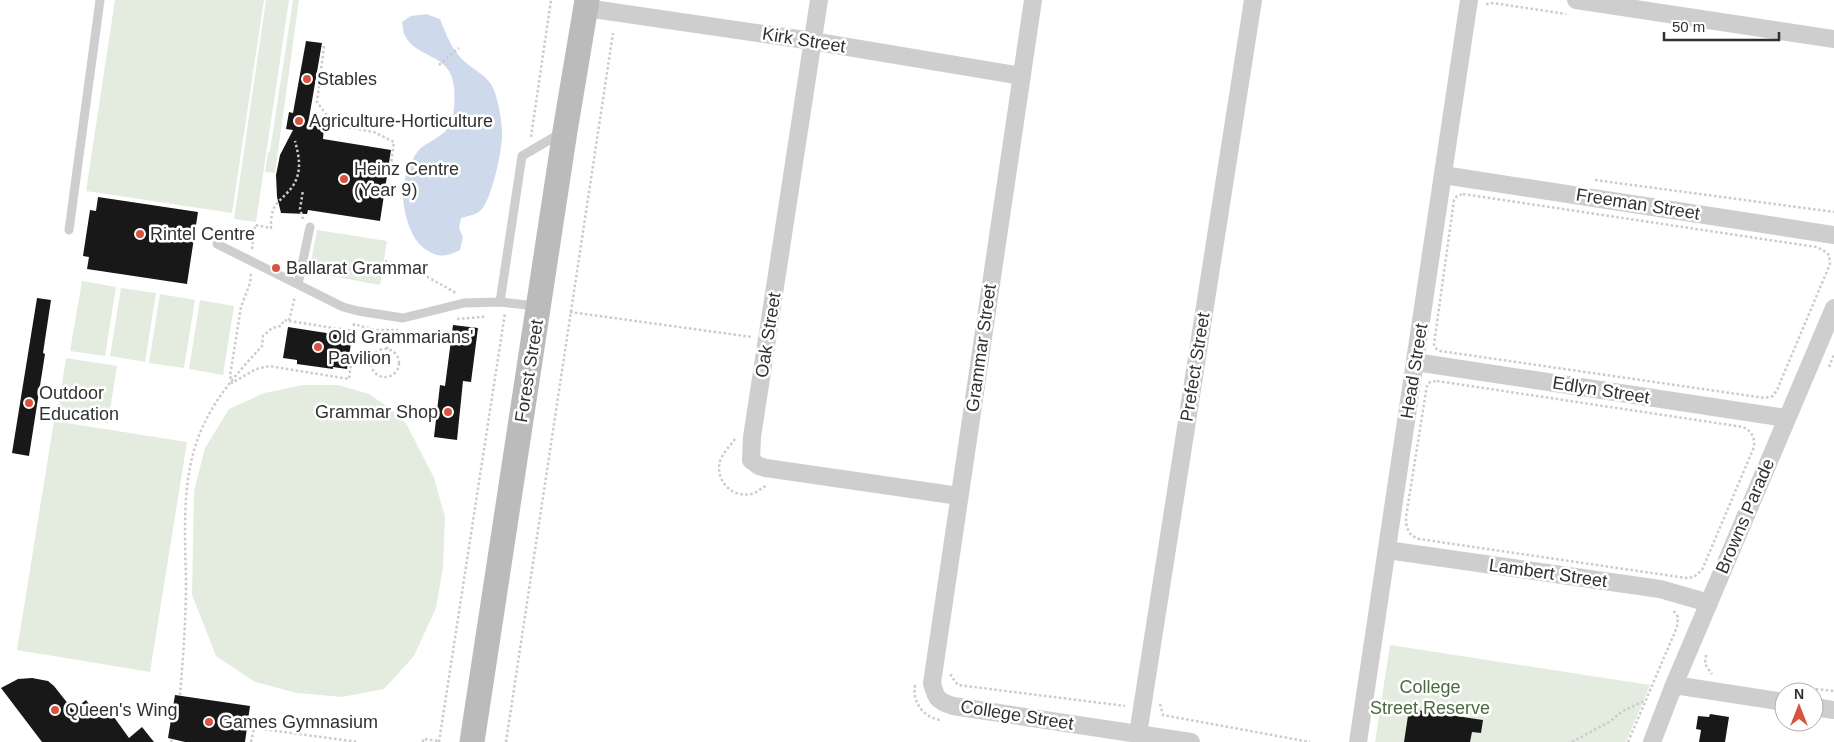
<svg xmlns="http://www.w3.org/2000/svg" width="1834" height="742" font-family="Helvetica,sans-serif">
<rect width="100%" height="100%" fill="#fff"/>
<g fill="#e4ece0">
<polygon points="115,0 264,0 232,213 86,191"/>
<polygon points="266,0 289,0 256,222 234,219"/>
<polygon points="293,0 299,0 275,173 265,172 268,152 270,151"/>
<polygon points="317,230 387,241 380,285 309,272"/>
<polygon points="82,281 116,287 105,356 70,351"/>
<polygon points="121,288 156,293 145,362 110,356"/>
<polygon points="160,294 195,300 184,368 149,363"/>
<polygon points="200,300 234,306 223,375 189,369"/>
<polygon points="66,358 117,366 108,423 57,415"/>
<polygon points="303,385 338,385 369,394 391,409 407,425 434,478 445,517 443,567 436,608 414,656 384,689 342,697 297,693 255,682 216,656 192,595 194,491 205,448 229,409 264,393"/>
<polygon points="54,421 187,442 150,672 17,650"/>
<polygon points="1390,645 1650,685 1626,742 1375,742"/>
</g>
<path fill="#cedaeb" d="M 426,14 L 440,19 C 446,34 452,51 465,62 C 473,69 484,74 491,84 C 497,93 502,120 502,132 C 503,148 492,197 482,209 C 477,215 468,216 461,218 L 459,228 L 463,237 L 460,250 C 447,257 438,258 425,249 C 411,240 403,212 403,194 C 403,180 409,162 418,151 C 426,142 441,138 448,128 C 455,117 455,100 454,87 C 451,52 416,60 404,34 C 403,31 403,26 402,22 L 411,16 Z"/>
<g fill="#181818">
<polygon points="306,41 322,43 308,124 324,127 323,139 391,150 380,221 308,210 307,214 281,213 277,197 276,175 280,155 293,130 286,129 289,112 293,113"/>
<polygon points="98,197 198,212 187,284 87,269 89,257 83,256 90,210 96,211"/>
<polygon points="37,298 51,300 43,353 45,354 29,456 12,453"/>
<polygon points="453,325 478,328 471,382 463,381 457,440 434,437 440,385 445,386"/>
<polygon points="288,327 352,337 347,369 333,367 333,369 297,364 297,360 283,358"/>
<polygon points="32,678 48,681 54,686 73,710 86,700 95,713 106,706 129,738 142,727 154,742 42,742 1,688 18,679"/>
<polygon points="175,695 250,706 245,742 185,742 168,738"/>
<polygon points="1409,709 1483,720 1481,733 1472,732 1470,742 1404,742"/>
<polygon points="1710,714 1729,717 1725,742 1699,742 1701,730 1696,729 1698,716 1709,717"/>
</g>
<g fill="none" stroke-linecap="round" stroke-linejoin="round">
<g stroke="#cbcbcb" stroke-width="2.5" stroke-dasharray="2.5 2.5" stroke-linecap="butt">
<polyline points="1486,4 1493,3 1566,14"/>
<polyline points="324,46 317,102 334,125 374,132 394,142 390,171"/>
<polyline points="439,65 459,48"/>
<polyline points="531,137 551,0"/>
<polyline points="1595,180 1834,212"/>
<polygon points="1463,194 1816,247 1823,250 1829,255 1830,264 1777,390 1773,396 1765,398 1440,351 1435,348 1434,344 1454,200 1457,196"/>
<polyline points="303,219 300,209 303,190"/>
<path d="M 252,249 L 255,225 L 271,228 C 271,222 271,214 274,208 C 279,199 289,193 294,184 C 302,170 299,156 295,141"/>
<polyline points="385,261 417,271 456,293"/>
<polyline points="251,274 250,283 241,307 230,376 232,383 256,369 269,366 349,379 352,357 371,360"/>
<polyline points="570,312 752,337"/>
<polyline points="457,319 483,317 484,314"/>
<polyline points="289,321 353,331 354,324 374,330 398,330"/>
<circle cx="385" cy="363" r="14"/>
<polyline points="387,349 389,331"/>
<polyline points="1829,367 1834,354"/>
<path d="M 1437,381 L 1743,427 C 1752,431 1755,438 1754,447 L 1702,570 L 1694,577 L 1686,578 L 1419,539 C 1408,535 1406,528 1406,517 L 1427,385 L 1430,382 Z"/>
<path d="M 735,439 C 730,446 723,453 720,461 C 715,481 732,498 751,494 C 757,493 762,487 768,485"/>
<polyline points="1706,655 1705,664 1712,674"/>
<polyline points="951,674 951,676 958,685 1125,706"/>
<path d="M 915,685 C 912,702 923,717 940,720"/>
<polyline points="1791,686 1834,691"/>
<path d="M 180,695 C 183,658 186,620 186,582 C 185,526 180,469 207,418 C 220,392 242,368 262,346 L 263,336 L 272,328 L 281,326 L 284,320 L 289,321 L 295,296"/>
<polyline points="1160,704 1163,715 1310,742"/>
<polyline points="171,742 172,739"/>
<polyline points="251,742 254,728 358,742"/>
<polyline points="423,742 423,739 439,741"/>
<polyline points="439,742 505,313"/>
<polyline points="506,742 613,33"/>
<polyline points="1572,742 1609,722 1623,711 1646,700"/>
<polyline points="1628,742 1677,627 1678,617 1673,610"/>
</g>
<g stroke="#cecece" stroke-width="9">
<polyline points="69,230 100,0"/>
<polyline points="217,244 343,307 358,311 403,318 464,303 500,302 536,306"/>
<polyline points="298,284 310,227"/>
<polyline points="500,302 522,156 561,133"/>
</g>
<g stroke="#cecece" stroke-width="18">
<polyline points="819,0 752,437 751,460 759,466 766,468 959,496"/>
<path d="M 1033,0 L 932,683 C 936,699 938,701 953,706 L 1191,742"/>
<polyline points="1576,0 1834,39"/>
<polyline points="586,8 812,41 1021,76"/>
<polyline points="1443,175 1834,235"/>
<polyline points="1415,362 1786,418"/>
<polyline points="1387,550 1660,589 1709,603"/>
<polyline points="1674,685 1784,702"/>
<polyline points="1814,707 1834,710"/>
<polyline points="1138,734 1253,0"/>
<polyline points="1358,742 1469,0"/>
<polyline points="1652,742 1674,685 1834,308"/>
</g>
<polyline stroke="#bbb" stroke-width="25" points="472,742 565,131 587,0"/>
</g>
<g fill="#da5341" stroke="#fff" stroke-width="2">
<circle cx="307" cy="79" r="5"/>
<circle cx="299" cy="121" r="5"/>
<circle cx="344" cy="179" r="5"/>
<circle cx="140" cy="234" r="5"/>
<circle cx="276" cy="268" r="5"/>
<circle cx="318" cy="347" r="5"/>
<circle cx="29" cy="403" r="5"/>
<circle cx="448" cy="412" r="5"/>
<circle cx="55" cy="710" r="5"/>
<circle cx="209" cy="722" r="5"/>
</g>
<g text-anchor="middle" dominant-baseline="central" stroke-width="5" stroke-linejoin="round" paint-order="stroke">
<g font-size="18" fill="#313131" stroke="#fff">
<text transform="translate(804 40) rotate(9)">Kirk Street</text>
<text transform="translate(1638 204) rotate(9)">Freeman Street</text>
<text transform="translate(768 335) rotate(-81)">Oak Street</text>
<text transform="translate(981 348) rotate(-82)">Grammar Street</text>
<text transform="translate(1195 367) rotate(-81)">Prefect Street</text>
<text transform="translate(529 371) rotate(-81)">Forest Street</text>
<text transform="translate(1414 371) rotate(-81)">Head Street</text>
<text transform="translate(1601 390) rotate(9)">Edlyn Street</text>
<text transform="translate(1745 516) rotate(-67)">Browns Parade</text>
<text transform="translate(1548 573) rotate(8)">Lambert Street</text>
<text transform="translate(1017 715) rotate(9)">College Street</text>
</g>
<g font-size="18" fill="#313131" stroke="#fff" text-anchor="start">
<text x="317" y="79">Stables</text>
<text x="309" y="121">Agriculture-Horticulture</text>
<text x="354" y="169">Heinz Centre<tspan x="354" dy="21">(Year 9)</tspan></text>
<text x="150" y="234">Rintel Centre</text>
<text x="286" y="268">Ballarat Grammar</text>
<text x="328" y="337">Old Grammarians'<tspan x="328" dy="21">Pavilion</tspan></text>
<text x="39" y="393">Outdoor<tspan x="39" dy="21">Education</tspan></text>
<text x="438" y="412" text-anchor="end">Grammar Shop</text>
<text x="65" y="710">Queen's Wing</text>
<text x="219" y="722">Games Gymnasium</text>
</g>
<g font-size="18" fill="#4c6a41" stroke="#fff">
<text x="1430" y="687">College<tspan x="1430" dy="21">Street Reserve</tspan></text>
</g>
</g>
<g transform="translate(1799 707)"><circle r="24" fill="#ffffff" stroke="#adadad"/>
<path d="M0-4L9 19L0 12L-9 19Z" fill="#da5341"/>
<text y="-8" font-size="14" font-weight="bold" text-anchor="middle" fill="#313131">N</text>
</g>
<path d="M1664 32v8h115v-8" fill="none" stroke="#313131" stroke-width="2.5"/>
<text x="1672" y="32" font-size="15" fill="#313131" stroke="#ffffff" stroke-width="4" paint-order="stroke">50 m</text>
</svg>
